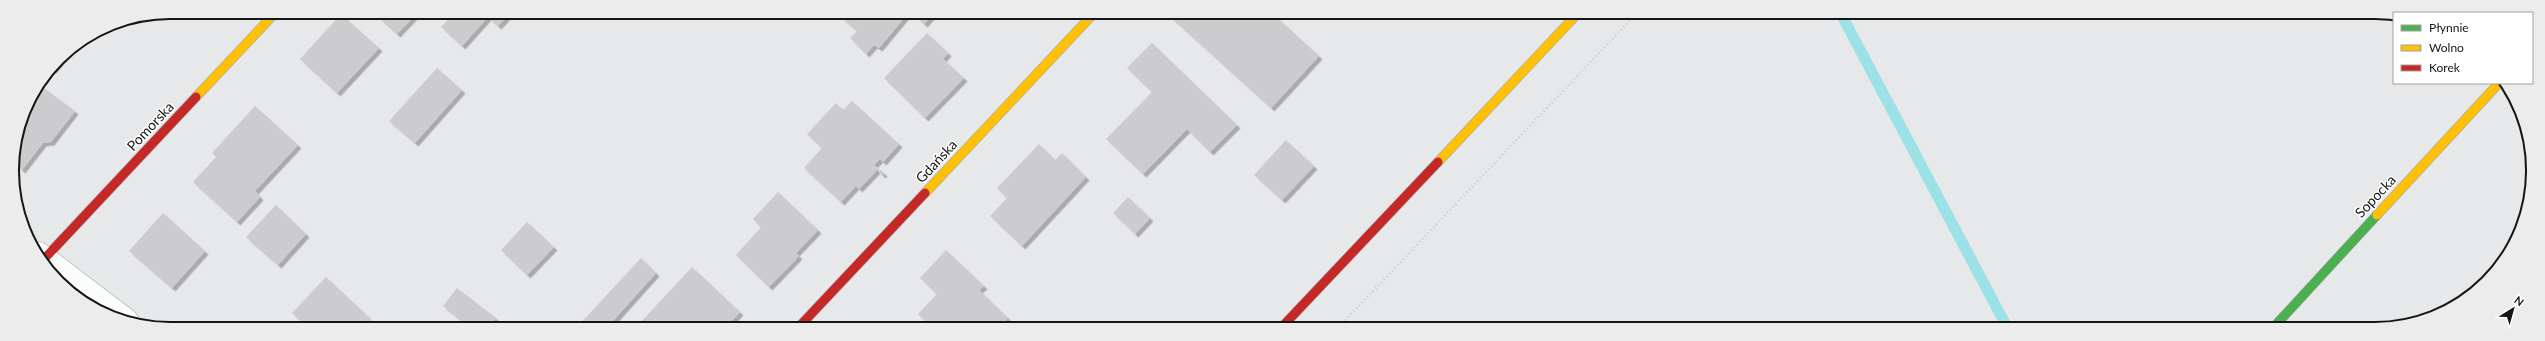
<svg xmlns="http://www.w3.org/2000/svg" width="2545" height="341" font-family="Lato,sans-serif">
<defs>
<filter id="shadow"><feDropShadow dx="3.5" dy="3.5" stdDeviation="0" flood-color="#0004"/></filter>
</defs>
<rect width="100%" height="100%" fill="#e6e8ea"/>
<g fill="none" stroke-linecap="round" stroke-linejoin="round">
<polyline stroke="#9be1e6" stroke-width="11" points="1840,12 2008,329"/>
</g>
<g fill="#ccccce" filter="url(#shadow)">
<polygon points="373,12 418,12 397,34"/>
<polygon points="452,12 511,12 498,26 488,17 462,46 441,27 454,13"/>
<polygon points="845,12 909,12 879,48 874,45 866,54 850,38 857,31 841,17"/>
<polygon points="911,12 935,12 924,24"/>
<polygon points="1165,12 1271,12 1319,56 1271,108"/>
<polygon points="341,14 379,48 337,93 300,59"/>
<polygon points="927,33 948,53 943,59 964,78 925,118 884,78"/>
<polygon points="1152,43 1237,125 1210,152 1187,129 1143,174 1106,139 1152,92 1127,68"/>
<polygon points="70,50 53,70 51,69 59,58"/>
<polygon points="437,68 462,90 415,143 389,121"/>
<polygon points="40,85 75,111 51,142 43,143 22,170 12,160 24,110"/>
<polygon points="852,101 899,144 883,162 880,159 874,165 884,173 882,175 877,170 859,189 856,186 841,202 804,168 822,148 807,134 836,103 843,110"/>
<polygon points="255,106 298,145 255,191 260,197 237,222 193,182 216,157 212,153"/>
<polygon points="1286,140 1314,166 1282,200 1254,175"/>
<polygon points="1039,144 1055,160 1062,153 1086,177 1022,246 990,216 1007,198 997,188"/>
<polygon points="778,192 818,230 796,253 799,256 769,287 736,255 761,227 753,219"/>
<polygon points="1128,197 1150,218 1135,234 1113,213"/>
<polygon points="276,205 306,234 278,265 246,237"/>
<polygon points="163,213 205,251 172,288 129,251"/>
<polygon points="527,222 554,247 527,275 501,250"/>
<polygon points="946,250 984,286 979,290 1008,318 998,329 934,329 918,314 937,294 920,278"/>
<polygon points="641,258 656,273 612,322 619,329 575,329"/>
<polygon points="692,267 740,312 724,329 646,329 640,323"/>
<polygon points="326,277 373,321 366,329 321,329 316,325 309,329 292,313"/>
<polygon points="457,288 496,318 489,329 472,329 443,306"/>
</g>
<g fill="none" stroke-linecap="round" stroke-linejoin="round">
<defs>
<polyline id="street" points="39,253 127,320"/>
<polyline id="fast" points="2272,329 2377,215"/>
<g id="slow">
<polyline points="196,97 276,12"/>
<polyline points="1438,162 1579,12"/>
<polyline points="925,193 1095,12"/>
<polyline points="2377,215 2499,83"/>
</g>
<g id="jam">
<polyline points="45,258 196,97"/>
<polyline points="797,329 925,193"/>
<polyline points="1280,329 1438,162"/>
</g>
</defs>
<use href="#street" stroke="#a3a4a5" stroke-width="23"/>
<use href="#fast" stroke="#a3a4a5" stroke-width="10"/>
<use href="#slow" stroke="#a3a4a5" stroke-width="10"/>
<use href="#jam" stroke="#a3a4a5" stroke-width="10"/>
<polyline stroke="#c8c9c9" stroke-width="2.5" stroke-dasharray="1 3" stroke-linecap="butt" points="1337,329 1638,12"/>
<use href="#street" stroke="#fbfcfc" stroke-width="22"/>
<use href="#fast" stroke="#4caf50" stroke-width="9"/>
<use href="#slow" stroke="#ffc107" stroke-width="9"/>
<use href="#jam" stroke="#c62828" stroke-width="9"/>
</g>
<g text-anchor="middle" dominant-baseline="central" stroke-width="3" stroke-linejoin="round" paint-order="stroke">
<g font-size="14" fill="#141515" stroke="#fff">
<text transform="translate(150 126) rotate(-47)">Pomorska</text>
<text transform="translate(936 161) rotate(-47)">Gdańska</text>
<text transform="translate(2375 196) rotate(-47)">Sopocka</text>
</g>
</g>
<path d="M0 0H2545V341H0ZM170 19H2375A151 151 0 0 1 2526 170V171A151 151 0 0 1 2375 322H170A151 151 0 0 1 19 171V170A151 151 0 0 1 170 19Z" fill="#ececec" fill-rule="evenodd"/>
<path fill="none" stroke="#141515" stroke-width="2" d="M170 19H2375A151 151 0 0 1 2526 170V171A151 151 0 0 1 2375 322H170A151 151 0 0 1 19 171V170A151 151 0 0 1 170 19Z"/>
<rect x="2393" y="12" width="140" height="72" fill="#ffffff" stroke="#a1a1a1"/>
<rect x="2401" y="25" width="20" height="6" fill="#4caf50" stroke="#a1a1a1"/>
<text x="2429" y="32" font-size="12" fill="#141515">Płynnie</text>
<rect x="2401" y="45" width="20" height="6" fill="#ffc107" stroke="#a1a1a1"/>
<text x="2429" y="52" font-size="12" fill="#141515">Wolno</text>
<rect x="2401" y="65" width="20" height="6" fill="#c62828" stroke="#a1a1a1"/>
<text x="2429" y="72" font-size="12" fill="#141515">Korek</text>
<g transform="translate(2513 309) rotate(37)" stroke="#ffffff" stroke-width="3" paint-order="stroke">
<path d="M0-3L7 15L0 10L-7 15Z" fill="#141515"/>
<text y="-6" font-size="11" font-weight="bold" text-anchor="middle" fill="#141515">N</text>
</g>
</svg>
